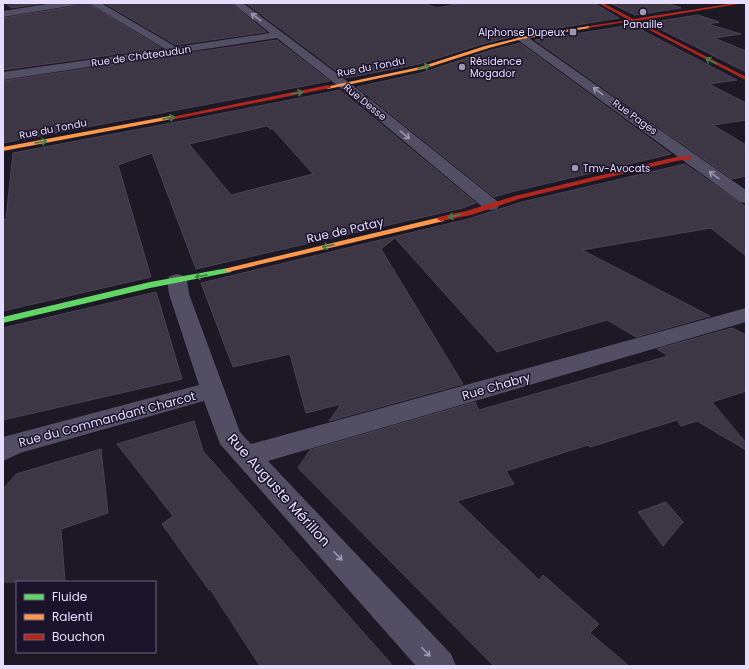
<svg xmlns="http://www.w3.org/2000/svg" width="749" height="669" font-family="Poppins,sans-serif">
<rect width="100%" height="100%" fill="#1c1824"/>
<g fill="#3c3645" stroke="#4a4356" fill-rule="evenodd">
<polygon points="6,3 44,3 11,8"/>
<polygon points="76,3 88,3 161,48 3,70 3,18 70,7"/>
<polygon points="104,3 231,3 266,32 176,45"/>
<polygon points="246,3 423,3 437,8 460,3 594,3 619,18 522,34 483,44 419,64 346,78"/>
<polygon points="610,3 666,3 681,8 635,15"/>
<polygon points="698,15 719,22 708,24 741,34 714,38 746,51 746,72 648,23"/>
<polygon points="632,25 737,80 709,84 746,103 746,120 713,125 746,145 746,176 732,179 535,40"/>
<polygon points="277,40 330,81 3,143 3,81"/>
<polygon points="520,43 671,154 511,192 494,197 357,87 421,73 491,50"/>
<path d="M 340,90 L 476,203 L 463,208 L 196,269 L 152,153 L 118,165 L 151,277 L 3,311 L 3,220 L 6,219 L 13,153 L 203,117 ZM 267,126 L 270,129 L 273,129 L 313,174 L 231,195 L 189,144 Z"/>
<polygon points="685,164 746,207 746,256 711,228 582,250 710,316 636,337 607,320 497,352 395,238 381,249 463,384 329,421 341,404 306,413 290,354 233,367 201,283 468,219 522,202"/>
<polygon points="156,292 182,379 3,420 3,328"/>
<polygon points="732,328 746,335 746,391 712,402 746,443 746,450 697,421 681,426 677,420 590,447 588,445 506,471 514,484 457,501 539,580 543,575 599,624 590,633 629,666 494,666 298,468 310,450 475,402 479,410 668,356 657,349"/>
<polygon points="194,421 203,451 393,666 260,666 210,589 209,590 162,524 173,516 117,444"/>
<polygon points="101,449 108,513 61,529 65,582 3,582 3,489 16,474"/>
<polygon points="666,502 683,522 663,546 638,512"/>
</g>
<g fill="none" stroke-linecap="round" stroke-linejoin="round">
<g fill="#524e64" fill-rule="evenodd">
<polygon points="53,3 75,3 70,6 3,17 3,11"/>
<polygon points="89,3 101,3 176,47 270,33 232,3 243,3 351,84 497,201 499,205 497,209 491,210 485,209 343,90 277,38 3,80 3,72 165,49"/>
<polygon points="522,35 526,36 746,190 746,203 740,202 518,40 517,38 518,36"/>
<polygon points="177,274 184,276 187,280 189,294 240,432 251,444 746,308 746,322 268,461 451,654 456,666 416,666 220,444 204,401 20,453 3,461 3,437 199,385 169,294 167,280 170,276"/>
</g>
<polygon fill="#63d668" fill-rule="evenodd" points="228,268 231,268 232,270 231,272 150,288 3,323 3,317 150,282"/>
<g fill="#ff974d" fill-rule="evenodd">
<polygon points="589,26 590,28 522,39 489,48 423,69 328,89 325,87 420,67 485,46 522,37"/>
<polygon points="170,116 173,118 172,119 3,151 3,147"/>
<polygon points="441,217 444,217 444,221 228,272 224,270 228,268"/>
</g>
<g fill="#b3261e" fill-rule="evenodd">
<polygon points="598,3 603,3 633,19 735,3 744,3 637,21 746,77 746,80 632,21 588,28 589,26 629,20"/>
<polygon points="328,85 331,87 330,88 170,120 167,118"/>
<polygon points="690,156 692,157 692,159 676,161 519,199 471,215 441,221 437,219 438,217 466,211 515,196 676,157"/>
</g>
</g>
<defs><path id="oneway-shaft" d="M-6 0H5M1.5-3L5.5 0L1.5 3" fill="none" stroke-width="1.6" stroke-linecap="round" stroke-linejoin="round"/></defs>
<g stroke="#9c96b0">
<use href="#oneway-shaft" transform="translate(256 17) rotate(-143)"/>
<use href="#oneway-shaft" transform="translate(598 91) rotate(-144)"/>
<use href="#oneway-shaft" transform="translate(405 135) rotate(39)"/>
<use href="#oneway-shaft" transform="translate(714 175) rotate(-144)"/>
<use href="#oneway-shaft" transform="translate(338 556) rotate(47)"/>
<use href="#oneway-shaft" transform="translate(426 652) rotate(47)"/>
</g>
<g stroke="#427e4c">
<use href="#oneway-shaft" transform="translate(711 61) rotate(-153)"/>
<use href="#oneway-shaft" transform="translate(424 67) rotate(-17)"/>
<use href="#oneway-shaft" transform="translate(297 93) rotate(-12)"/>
<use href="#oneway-shaft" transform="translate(169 118) rotate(-11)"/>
<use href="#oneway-shaft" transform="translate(41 142) rotate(-11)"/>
<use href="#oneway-shaft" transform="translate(454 216) rotate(167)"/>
<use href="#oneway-shaft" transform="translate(328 246) rotate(167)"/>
<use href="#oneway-shaft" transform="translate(201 276) rotate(169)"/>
</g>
<g fill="#9f98b1" stroke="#1a1329" stroke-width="1.5">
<circle cx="643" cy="12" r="4"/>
<rect x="569" y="28" width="8" height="8" rx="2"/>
<circle cx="462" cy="67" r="4"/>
<circle cx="575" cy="168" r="4"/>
</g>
<g text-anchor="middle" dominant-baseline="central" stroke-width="3" stroke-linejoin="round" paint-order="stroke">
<g font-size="10" fill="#e6ddfd" stroke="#1a1329" text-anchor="start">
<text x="643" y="24" text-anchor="middle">Panaille</text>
<text x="565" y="32" text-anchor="end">Alphonse Dupeux</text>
<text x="470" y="61">Résidence<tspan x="470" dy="12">Mogador</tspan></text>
<text x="583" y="168">Tmv-Avocats</text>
</g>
<g font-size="10" fill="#e6ddfd" stroke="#1a1329">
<text transform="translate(141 56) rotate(-8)">Rue de Châteaudun</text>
<text transform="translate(371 67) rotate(-11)">Rue du Tondu</text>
<text transform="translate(365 102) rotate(39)">Rue Desse</text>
<text transform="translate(635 117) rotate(36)">Rue Pages</text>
<text transform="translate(53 129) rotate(-11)">Rue du Tondu</text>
</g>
<g font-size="12" fill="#e6ddfd" stroke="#1a1329">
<text transform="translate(345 230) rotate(-13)">Rue de Patay</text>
<text transform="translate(496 386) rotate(-16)">Rue Chabry</text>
<text transform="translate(107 419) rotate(-15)">Rue du Commandant Charcot</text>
</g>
<g font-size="14" fill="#e6ddfd" stroke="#1a1329">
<text transform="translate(279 490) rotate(48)">Rue Auguste Mérillon</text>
</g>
</g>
<rect width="749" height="669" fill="none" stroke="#e6ddfd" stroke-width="8"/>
<rect x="16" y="581" width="140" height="72" fill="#1a1329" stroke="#6c647e"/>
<rect x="24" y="594" width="20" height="6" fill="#63d668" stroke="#6c647e"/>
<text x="52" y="601" font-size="12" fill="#e6ddfd">Fluide</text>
<rect x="24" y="614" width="20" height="6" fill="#ff974d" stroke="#6c647e"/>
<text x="52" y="621" font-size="12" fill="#e6ddfd">Ralenti</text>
<rect x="24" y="634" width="20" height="6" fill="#b3261e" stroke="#6c647e"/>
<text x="52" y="641" font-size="12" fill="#e6ddfd">Bouchon</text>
</svg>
